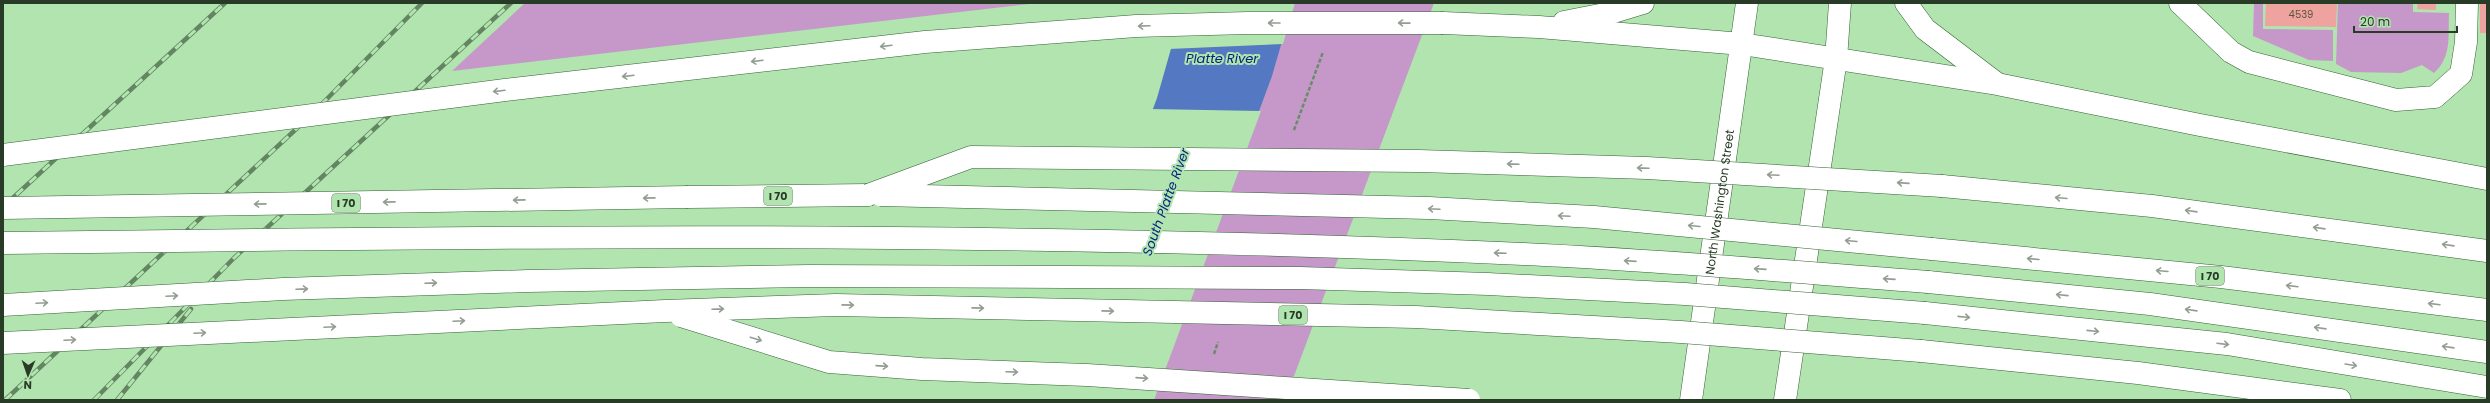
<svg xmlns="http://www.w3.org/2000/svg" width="2490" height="403" font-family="Poppins,sans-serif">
<rect width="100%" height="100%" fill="#b1e4af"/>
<g fill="#c598c9">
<polygon points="525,3 1038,3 452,71"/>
<polygon points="1293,3 1434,3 1285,400 1151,400"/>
<polygon points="2254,3 2263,3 2263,29 2333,30 2333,61 2309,60 2253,36"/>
<path d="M 2338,3 L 2413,3 L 2413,12 L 2449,13 C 2448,36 2452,57 2434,73 L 2422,65 L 2401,73 L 2351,72 L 2336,64 Z"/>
</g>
<polygon fill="#5478c2" points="1184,3 1293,3 1272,76 1152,400 1044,400 1157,98"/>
<g fill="#b1e4af">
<polygon points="1182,3 1295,3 1283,44 1169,49"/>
<polygon points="1150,109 1261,111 1154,400 1042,400"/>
</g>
<g fill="#eea39e">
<polygon points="2266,3 2337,3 2336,27 2265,26"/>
<polygon points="2418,3 2436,3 2436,10 2417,9"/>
<polygon points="2480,3 2487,4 2487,33 2480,33"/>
</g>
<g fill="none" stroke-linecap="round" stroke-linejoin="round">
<defs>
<polyline id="minor" points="2180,3 2231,52 2249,62 2396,100 2435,97 2461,74 2466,42 2467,3"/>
<g id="major">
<path id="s1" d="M 1691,400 L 1747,3"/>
<polyline points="1785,400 1836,59 1840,3"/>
</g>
<g id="highway">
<polyline points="1906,3 1925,29 1996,83"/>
<polyline points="1564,22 1610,13 1643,3"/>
<polyline points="1443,23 1539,27 1742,44 1997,84 2200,125 2487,179"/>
<polyline points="1942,186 2152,206 2487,251"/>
<polyline points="688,197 868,195"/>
<polyline points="1932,249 2221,277 2487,310"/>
<polyline points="1928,282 2150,304 2487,352"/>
<polyline points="1925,313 2227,344 2487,387"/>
<polyline points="1921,351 2138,373 2340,400"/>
</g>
</defs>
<use href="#minor" stroke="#336132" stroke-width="23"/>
<use href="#major" stroke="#336132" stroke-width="23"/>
<use href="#highway" stroke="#336132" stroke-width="23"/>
<g stroke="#6a8d69" stroke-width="2.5" stroke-dasharray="4 2" stroke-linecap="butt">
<polyline points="1294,130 1323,52"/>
<polyline points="1214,354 1218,342"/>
</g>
<use href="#minor" stroke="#fff" stroke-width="22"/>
<use href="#major" stroke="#fff" stroke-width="22"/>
<use href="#highway" stroke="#fff" stroke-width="22"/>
<defs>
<g id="rail">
<polyline points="3,207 225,3"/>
<polyline points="5,400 308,118 422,3"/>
<polyline points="94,400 234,258 511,3"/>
<polyline points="117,400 191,309"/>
</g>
</defs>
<use href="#rail" stroke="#638562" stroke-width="4.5"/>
<use href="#rail" stroke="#b1e4af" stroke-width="3" stroke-dasharray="9" stroke-linecap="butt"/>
<defs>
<g id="highway-bridge">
<polyline points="3,155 505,90 925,42 1136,26 1248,23 1443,23"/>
<polyline points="868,195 971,157 1419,161 1647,168 1942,186"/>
<polyline points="880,195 1429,208 1594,217 1932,249"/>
<polyline points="3,208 688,197"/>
<path d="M 3,243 C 509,236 1016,231 1523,254 C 1658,260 1793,272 1928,282"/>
<polyline points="3,305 283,289 528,281 809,276 1300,278 1488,284 1685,294 1925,313"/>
<polyline points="681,316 829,362 922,369 1087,375 1469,400"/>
<polyline points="3,343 665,311 836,305 1416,317 1681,332 1921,351"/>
</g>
</defs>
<use href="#highway-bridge" stroke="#336132" stroke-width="23" stroke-linecap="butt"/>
<use href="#highway-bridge" stroke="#fff" stroke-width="22"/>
</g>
<defs><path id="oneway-shaft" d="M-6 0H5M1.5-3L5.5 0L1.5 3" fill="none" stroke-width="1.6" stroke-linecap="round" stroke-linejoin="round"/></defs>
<g stroke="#939d92">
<use href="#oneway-shaft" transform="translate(1274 23) rotate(180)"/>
<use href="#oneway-shaft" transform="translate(1404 23) rotate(-179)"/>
<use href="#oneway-shaft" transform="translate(1144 26) rotate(178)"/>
<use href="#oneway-shaft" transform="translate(886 46) rotate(173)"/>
<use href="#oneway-shaft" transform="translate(757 61) rotate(173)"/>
<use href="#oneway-shaft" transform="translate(628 76) rotate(173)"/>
<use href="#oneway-shaft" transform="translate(499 91) rotate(173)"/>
<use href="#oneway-shaft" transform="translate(1513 164) rotate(-178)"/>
<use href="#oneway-shaft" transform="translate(1643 168) rotate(-178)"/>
<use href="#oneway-shaft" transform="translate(1773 175) rotate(-177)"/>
<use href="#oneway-shaft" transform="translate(1903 183) rotate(-176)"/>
<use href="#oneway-shaft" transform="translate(649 198) rotate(179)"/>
<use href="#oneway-shaft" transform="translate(2061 198) rotate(-175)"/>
<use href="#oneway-shaft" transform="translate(519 200) rotate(179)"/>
<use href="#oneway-shaft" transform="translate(389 202) rotate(179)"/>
<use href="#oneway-shaft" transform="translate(260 204) rotate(179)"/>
<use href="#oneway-shaft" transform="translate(1434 209) rotate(-177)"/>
<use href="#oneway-shaft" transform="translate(2191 211) rotate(-172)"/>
<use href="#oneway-shaft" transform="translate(1564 216) rotate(-177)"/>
<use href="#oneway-shaft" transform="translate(1694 226) rotate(-175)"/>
<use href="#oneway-shaft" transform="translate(2319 228) rotate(-172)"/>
<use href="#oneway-shaft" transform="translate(1851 241) rotate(-175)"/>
<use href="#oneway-shaft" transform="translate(2448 245) rotate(-172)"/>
<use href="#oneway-shaft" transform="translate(1500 253) rotate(-178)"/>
<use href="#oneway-shaft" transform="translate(2033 259) rotate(-175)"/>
<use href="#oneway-shaft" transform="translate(1630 261) rotate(-176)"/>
<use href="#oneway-shaft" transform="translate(1760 269) rotate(-176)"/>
<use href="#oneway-shaft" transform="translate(2162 271) rotate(-175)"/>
<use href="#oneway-shaft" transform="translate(1889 279) rotate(-176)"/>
<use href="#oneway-shaft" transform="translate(431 283) rotate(-2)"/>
<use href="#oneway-shaft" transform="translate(2292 286) rotate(-173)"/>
<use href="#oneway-shaft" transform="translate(302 289) rotate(-2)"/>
<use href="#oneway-shaft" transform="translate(2062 295) rotate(-174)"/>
<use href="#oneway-shaft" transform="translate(172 296) rotate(-3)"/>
<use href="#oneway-shaft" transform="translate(42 303) rotate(-3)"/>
<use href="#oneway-shaft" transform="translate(2434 304) rotate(-173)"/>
<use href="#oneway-shaft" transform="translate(848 305) rotate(1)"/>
<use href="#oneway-shaft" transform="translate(978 308) rotate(1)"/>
<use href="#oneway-shaft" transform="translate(718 309) rotate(-2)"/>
<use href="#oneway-shaft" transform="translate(2191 310) rotate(-172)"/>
<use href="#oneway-shaft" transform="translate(1108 311) rotate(1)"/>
<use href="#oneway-shaft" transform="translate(1964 317) rotate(6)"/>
<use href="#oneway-shaft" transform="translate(459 321) rotate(-3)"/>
<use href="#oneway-shaft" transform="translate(330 327) rotate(-3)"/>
<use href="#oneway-shaft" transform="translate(2320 328) rotate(-172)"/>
<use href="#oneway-shaft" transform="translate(2093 331) rotate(6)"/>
<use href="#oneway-shaft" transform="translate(200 333) rotate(-3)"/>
<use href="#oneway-shaft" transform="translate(756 339) rotate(17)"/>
<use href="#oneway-shaft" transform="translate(70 340) rotate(-3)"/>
<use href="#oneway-shaft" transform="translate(2223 344) rotate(7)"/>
<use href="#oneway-shaft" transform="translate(2448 347) rotate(-172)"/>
<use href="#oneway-shaft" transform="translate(2351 365) rotate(9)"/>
<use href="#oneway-shaft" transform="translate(882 366) rotate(4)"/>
<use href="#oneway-shaft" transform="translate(1012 372) rotate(2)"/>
<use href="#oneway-shaft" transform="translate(1142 378) rotate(4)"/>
</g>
<g text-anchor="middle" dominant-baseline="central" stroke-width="4" stroke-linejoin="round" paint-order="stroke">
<g font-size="10" fill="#595544">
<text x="2301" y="14">4539</text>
</g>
<g fill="#b1e4af" stroke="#506e4f" stroke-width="1">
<rect x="764" y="187" width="28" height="18" rx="3"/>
<rect x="332" y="194" width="28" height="18" rx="3"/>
<rect x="2196" y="267" width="28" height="18" rx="3"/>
<rect x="1279" y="306" width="28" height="18" rx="3"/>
</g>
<g font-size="11" font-weight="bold" fill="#273b26">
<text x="778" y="196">I 70</text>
<text x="346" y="203">I 70</text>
<text x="2210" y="276">I 70</text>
<text x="1293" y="315">I 70</text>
</g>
<g font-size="12" fill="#273b26" stroke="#b1e4af">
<text stroke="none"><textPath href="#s1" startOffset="200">North Washington Street</textPath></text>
</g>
<g font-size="13" font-style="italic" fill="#04257d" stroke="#b1e4af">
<text x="1222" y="58">Platte River</text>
<text transform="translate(1166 202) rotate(-70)">South Platte River</text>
</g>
</g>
<rect width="2490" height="403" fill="none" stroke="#273b26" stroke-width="8"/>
<g transform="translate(28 375) rotate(182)" stroke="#b1e4af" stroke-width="3" paint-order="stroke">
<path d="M0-3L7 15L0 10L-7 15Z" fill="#273b26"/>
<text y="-6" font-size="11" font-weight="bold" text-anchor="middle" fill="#273b26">N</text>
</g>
<path d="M2354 26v6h103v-6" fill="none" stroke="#273b26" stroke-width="2"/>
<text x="2360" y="26" font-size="12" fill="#273b26" stroke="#b1e4af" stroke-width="3" paint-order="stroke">20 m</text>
</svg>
